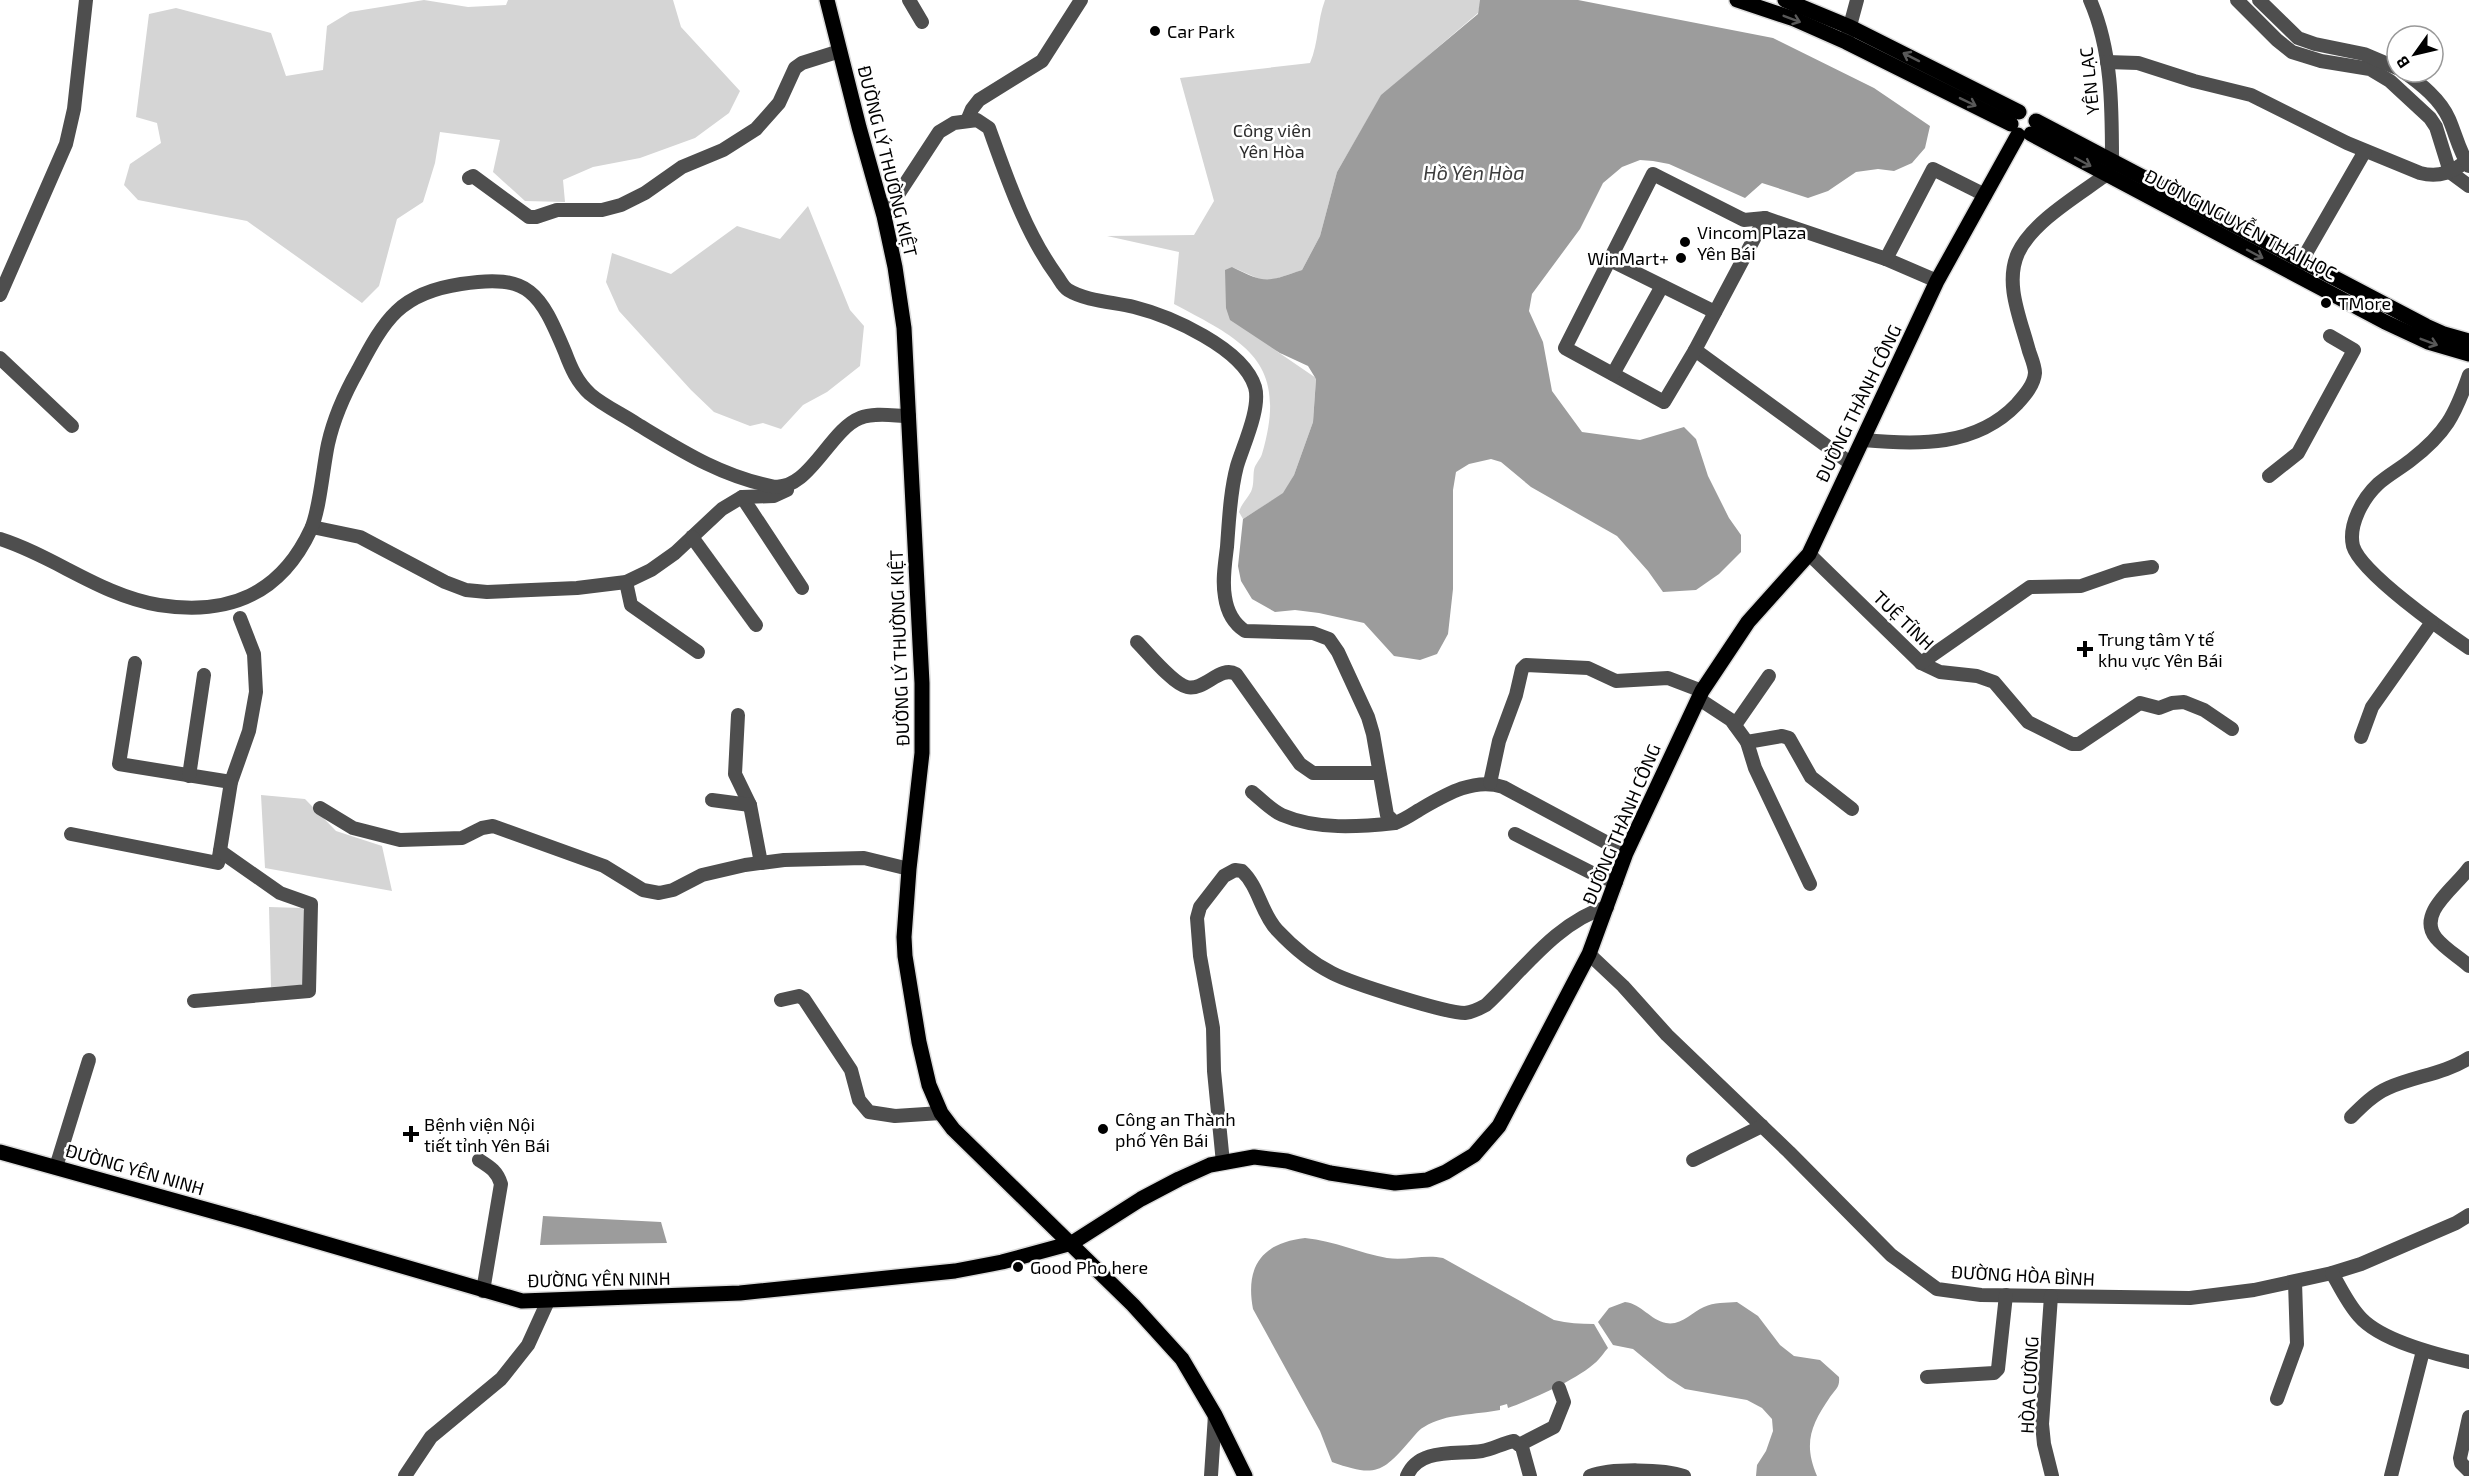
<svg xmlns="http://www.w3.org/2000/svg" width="2469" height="1476" font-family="'Exo 2',sans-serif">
<rect width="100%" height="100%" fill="#fff"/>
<g fill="#d5d5d5">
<polygon points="424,0 468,7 506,5 508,0 673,0 681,27 740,91 729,113 695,138 640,158 593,167 563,180 565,202 525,201 493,172 500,140 440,132 435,163 423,202 397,219 379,286 362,303 247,221 138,200 124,185 130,164 161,143 157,123 136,117 149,14 176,8 271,33 286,76 323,70 327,26 350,12"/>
<path d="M 1325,0 L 1481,0 L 1478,13 L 1381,96 L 1337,172 L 1320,236 L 1302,270 L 1266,282 L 1232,267 L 1282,354 L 1275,350 L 1316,378 L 1313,422 L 1294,475 L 1284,493 L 1243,519 L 1239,512 C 1242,502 1250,496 1252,489 C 1254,483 1253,476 1254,470 C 1255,464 1260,460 1262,454 C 1289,362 1246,342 1174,304 L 1179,252 L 1107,236 L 1194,235 L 1214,201 L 1180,78 L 1310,63 C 1319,42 1317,21 1325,0 Z"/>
<polygon points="808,206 850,310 864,326 860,366 827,392 803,405 781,429 763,423 750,426 714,412 691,390 619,311 606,282 612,253 671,274 737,226 780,239"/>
<polygon points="261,795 305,799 336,831 382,846 392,891 265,868"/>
<polygon points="269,907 302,908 304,910 307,985 271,987"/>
</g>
<g fill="#9c9c9c">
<path d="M 1480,0 L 1578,0 L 1773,38 L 1874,88 L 1930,126 L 1925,148 L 1912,163 L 1894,171 L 1878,169 L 1856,172 L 1828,191 L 1808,198 L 1762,183 L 1745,198 L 1669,164 L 1653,161 L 1640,160 L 1622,167 L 1603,183 L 1580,229 L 1532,294 L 1529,311 L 1543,342 L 1552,391 L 1582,432 L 1640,440 L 1684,427 L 1696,439 L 1708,476 L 1729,518 L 1741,535 L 1741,552 L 1719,574 L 1696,590 L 1663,592 L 1648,571 L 1617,536 L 1531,487 L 1501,462 L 1491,459 L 1469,464 L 1456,472 L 1453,490 L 1453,589 L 1448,634 L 1437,654 L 1420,660 L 1394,656 L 1364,623 L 1319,613 L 1295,610 L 1275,612 L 1252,599 L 1241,581 L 1238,566 L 1243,519 L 1283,493 L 1294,475 L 1313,422 L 1316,379 L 1308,366 L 1280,353 L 1230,320 L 1226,308 L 1225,270 L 1232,267 C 1266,284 1267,282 1302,270 L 1320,236 L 1337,172 L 1381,95 L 1478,14 Z"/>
<polygon points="543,1216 661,1222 667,1243 540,1245"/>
<path d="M 1305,1238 C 1335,1241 1359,1253 1387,1258 C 1406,1261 1424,1254 1443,1258 L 1554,1320 C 1568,1323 1580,1324 1594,1324 L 1608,1348 C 1604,1352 1602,1356 1599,1359 C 1582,1378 1532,1399 1508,1408 L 1507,1404 L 1500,1406 L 1500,1410 C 1476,1415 1446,1413 1424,1427 C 1418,1430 1413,1438 1408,1443 C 1381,1475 1372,1476 1332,1462 L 1320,1431 L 1253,1309 C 1245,1266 1262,1243 1305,1238 Z"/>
<path d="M 1625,1302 C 1642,1304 1650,1320 1666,1323 C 1681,1326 1692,1312 1704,1307 C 1714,1302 1726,1303 1737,1302 L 1758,1316 L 1780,1345 L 1794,1356 L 1820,1360 L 1839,1377 C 1840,1387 1836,1389 1830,1397 C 1811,1425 1803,1443 1817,1476 L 1756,1476 L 1757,1465 L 1766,1451 L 1773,1431 L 1772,1419 L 1762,1408 L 1747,1400 L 1685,1389 L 1668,1378 L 1633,1349 L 1613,1345 L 1598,1322 L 1609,1308 Z"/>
</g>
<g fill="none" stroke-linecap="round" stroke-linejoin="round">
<defs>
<g id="major">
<polyline points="827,0 859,127 884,216 895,267 904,328 922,683 922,753 909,869 904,937 905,956 919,1042 929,1085 941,1113 953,1129 1133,1305 1182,1359 1215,1415 1245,1476"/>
<polyline points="1737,0 1794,19 1846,42 2011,124"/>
<polyline points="1785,0 1850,27 2019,112"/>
<polyline points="2036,121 2426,326 2444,334 2469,341"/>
<polyline points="2031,134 2385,322 2428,342 2469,354"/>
<polyline points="0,1152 244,1220 522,1301 740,1293 955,1271 1002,1262 1072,1243 1141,1199 1179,1179 1210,1165 1254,1157 1287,1161 1330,1173 1395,1183 1427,1180 1446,1172 1474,1155 1499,1126 1589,954 1626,853 1702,691 1748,622 1809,554 1937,281 2018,135"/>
</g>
</defs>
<use href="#major" stroke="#dbdbdb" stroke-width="18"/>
<g stroke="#4e4e4e" stroke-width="14">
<polyline points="909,0 922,22"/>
<path d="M 2090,0 C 2112,50 2112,106 2112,160"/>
<polyline points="2237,0 2277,40 2292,52 2321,61 2370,69 2390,81 2430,118 2436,127 2450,172 2469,186"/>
<polyline points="2259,0 2298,38 2315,44 2364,54 2397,68"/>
<polyline points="1847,37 1857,0"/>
<path d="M 2107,62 L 2138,63 L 2194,81 L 2251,95 L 2347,143 L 2420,173 C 2440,178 2453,172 2469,159"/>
<path d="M 2404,72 C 2421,84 2440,99 2449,119 C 2456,135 2459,151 2469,166"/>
<polyline points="967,121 972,109 979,100 1042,61 1081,0"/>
<polyline points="469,178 473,176 529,217 536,217 557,210 602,210 621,205 645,193 682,167 723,150 756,129 779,103 795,68 802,63 840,51"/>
<path d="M 884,216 L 939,132 L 954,123 L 977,120 L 989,128 C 1007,178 1025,232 1057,276 C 1060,280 1063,287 1068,290 C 1086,301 1113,302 1134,307 C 1170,316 1243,348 1255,387 C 1261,408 1243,446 1237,466 C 1230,492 1229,521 1227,547 C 1225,563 1222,581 1225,597 C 1227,611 1233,623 1245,631 L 1313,633 L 1329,639 L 1338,652 L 1368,717 L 1373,734 L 1387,815 L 1395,823 C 1404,820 1411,815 1419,810 C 1445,795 1474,777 1503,787 L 1626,853"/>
<polyline points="1765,218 1695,350 1850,463"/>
<polyline points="1886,259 1937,281"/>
<polyline points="1610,260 1715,312"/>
<polyline points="2297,269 2365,151"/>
<polyline points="0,295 66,144 74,109 86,0"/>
<polyline points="1695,350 1664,402 1565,348 1653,174 1744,220 1765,218 1886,259 1933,169 1985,195"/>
<polyline points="0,358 72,426"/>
<polyline points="1613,374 1662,286"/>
<path d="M 2469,375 C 2455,415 2446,433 2411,460 C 2401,468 2388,475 2378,484 C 2363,498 2348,525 2353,546 C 2361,573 2444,631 2469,648"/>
<path d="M 1863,440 C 1918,445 1976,447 2017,404 C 2025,395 2034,385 2035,373 C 2035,366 2031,357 2029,351 C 2021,320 2004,284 2018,253 C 2033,221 2079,195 2107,174"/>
<polyline points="2269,476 2298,453 2354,350 2330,336"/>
<polyline points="742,497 802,588"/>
<polyline points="312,527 360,537 445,582 466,590 487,592 577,588 626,582 651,570 675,553 722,509 742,497 774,496 787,490"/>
<polyline points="692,537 756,625"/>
<path d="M 0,539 C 56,557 100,595 159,605 C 229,616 281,594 311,529 C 320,509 323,467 328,444 C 334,417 345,393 358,370 C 385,319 400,293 461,284 C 530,273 540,293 565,352 C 571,368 577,382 590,394 C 604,406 622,414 637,424 C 682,451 719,475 771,486 C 808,494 829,430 860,418 C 874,412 895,416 909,416"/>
<polyline points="1809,554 1921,663 1940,672 1977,676 1994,682 2028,722 2072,744 2079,744 2140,703 2159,708 2172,703 2184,702 2204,710 2232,729"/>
<polyline points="626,582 631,605 698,652"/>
<path d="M 1137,642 C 1148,653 1173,684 1187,687 C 1205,691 1220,665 1236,674 L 1300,764 L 1313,773 L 1379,773"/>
<polyline points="135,663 119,764 231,782"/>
<polyline points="1921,663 2030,587 2081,586 2124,571 2152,567"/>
<polyline points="1699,699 1731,720 1747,742 1755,768 1810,884"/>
<polyline points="738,715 735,774 750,805 761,863"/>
<polyline points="1735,725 1769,676"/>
<polyline points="2361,737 2372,707 2432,622"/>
<polyline points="1747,742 1782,736 1789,738 1811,777 1852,809"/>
<polyline points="189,776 204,675"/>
<polyline points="1490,783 1499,741 1516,695 1522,669 1526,665 1588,668 1616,681 1668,678 1702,691"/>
<path d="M 1252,792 C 1262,800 1271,810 1282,815 C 1317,830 1359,827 1395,823"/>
<polyline points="712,800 750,805"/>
<polyline points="320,808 353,828 400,840 462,838 482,828 493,826 604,866 643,890 659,893 673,890 702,875 745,865 784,860 864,858 909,869"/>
<polyline points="71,834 218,863 231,782 249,731 256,692 254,654 240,618"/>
<polyline points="1515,834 1594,874 1616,882"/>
<path d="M 2469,868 C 2456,887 2416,913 2436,938 C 2445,949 2459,957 2469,966"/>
<polyline points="1589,954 1623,986 1667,1035 1789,1152 1891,1255 1937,1289 1981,1295 2190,1298 2254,1290 2332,1273 2361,1264 2456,1223 2469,1215"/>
<polyline points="781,1000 799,996 804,999 851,1070 859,1100 869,1112 895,1116 941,1113"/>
<polyline points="194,1001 309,991 311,904 280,893 220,851"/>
<path d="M 2351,1117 C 2362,1106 2374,1094 2388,1088 C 2415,1076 2444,1074 2469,1058"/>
<path d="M 479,1160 C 490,1167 497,1171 501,1184 L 483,1291"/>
<polyline points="1693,1160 1762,1126"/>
<path d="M 1223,1163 L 1214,1071 L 1213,1028 L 1200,956 L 1197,918 L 1200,907 L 1224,876 L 1235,870 L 1242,871 C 1259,887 1261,913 1277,930 C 1292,946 1312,963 1332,973 C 1351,983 1445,1013 1465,1013 C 1473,1012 1479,1009 1486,1005 C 1522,971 1558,921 1607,907"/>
<polyline points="56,1167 89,1060"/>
<path d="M 2332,1273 C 2340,1287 2348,1304 2359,1316 C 2380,1341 2438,1355 2469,1362"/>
<polyline points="2051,1296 2042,1424 2044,1444 2052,1476"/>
<polyline points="1927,1377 1994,1373 1998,1369 2006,1295"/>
<polyline points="2277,1399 2297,1344 2295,1282"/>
<polyline points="2469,1417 2460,1458 2461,1463 2469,1471"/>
<polyline points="1519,1445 1554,1427 1564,1402 1559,1388"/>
<polyline points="405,1476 431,1437 501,1379 528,1345 548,1301"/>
<polyline points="1211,1476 1215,1415"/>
<path d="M 1407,1476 C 1419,1447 1457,1455 1482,1451 C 1493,1449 1503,1443 1514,1441 L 1522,1447 L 1530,1476"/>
<path d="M 1590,1476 C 1611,1468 1664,1469 1684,1476"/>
<polyline points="2391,1476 2423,1351"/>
</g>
<use href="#major" stroke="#000" stroke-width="15"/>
</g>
<defs><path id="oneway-shaft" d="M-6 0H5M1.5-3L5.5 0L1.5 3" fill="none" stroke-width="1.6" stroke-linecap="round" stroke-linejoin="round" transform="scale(1.5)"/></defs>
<g stroke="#595959">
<use href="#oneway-shaft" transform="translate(1792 19) rotate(21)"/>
<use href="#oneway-shaft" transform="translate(1911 57) rotate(-153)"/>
<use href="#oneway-shaft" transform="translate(1968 102) rotate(26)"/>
<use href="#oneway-shaft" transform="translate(2083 162) rotate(28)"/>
<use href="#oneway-shaft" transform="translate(2255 254) rotate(28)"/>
<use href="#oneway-shaft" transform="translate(2429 342) rotate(21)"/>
</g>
<g fill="#000" stroke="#fff" stroke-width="2">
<circle cx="1155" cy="31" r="6"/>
<circle cx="1685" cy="242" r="6"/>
<circle cx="1681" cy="258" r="6"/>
<circle cx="2326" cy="303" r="6"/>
<path d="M2082 640h6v6h6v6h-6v6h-6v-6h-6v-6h6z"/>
<circle cx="1103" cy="1129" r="6"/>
<path d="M408 1125h6v6h6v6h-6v6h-6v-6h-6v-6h6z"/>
<circle cx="1018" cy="1267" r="6"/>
</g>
<g text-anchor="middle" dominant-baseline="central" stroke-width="5" stroke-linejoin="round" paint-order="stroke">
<g font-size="18" fill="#000" stroke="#fff" text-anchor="start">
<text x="1167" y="31">Car Park</text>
<text x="1697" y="232">Vincom Plaza<tspan x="1697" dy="21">Yên Bái</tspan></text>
<text x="1669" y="258" text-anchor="end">WinMart+</text>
<text x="2338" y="303">TMore</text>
<text x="2098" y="639">Trung tâm Y tế<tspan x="2098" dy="21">khu vực Yên Bái</tspan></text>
<text x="1115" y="1119">Công an Thành<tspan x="1115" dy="21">phố Yên Bái</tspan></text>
<text x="424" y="1124">Bệnh viện Nội<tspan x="424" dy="21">tiết tỉnh Yên Bái</tspan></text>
<text x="1030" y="1267">Good Pho here</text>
</g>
<g font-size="18" fill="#000" stroke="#fff">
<text transform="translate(2089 81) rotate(-96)">YÊN LẠC</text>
<text transform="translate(888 161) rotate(76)">ĐƯỜNG LÝ THƯỜNG KIỆT</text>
<text transform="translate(2241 224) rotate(28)">ĐƯỜNG NGUYỄN THÁI HỌC</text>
<text transform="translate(1858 403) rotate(-64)">ĐƯỜNG THÀNH CÔNG</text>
<text transform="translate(1904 620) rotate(44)">TUỆ TĨNH</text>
<text transform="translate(899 648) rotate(-92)">ĐƯỜNG LÝ THƯỜNG KIỆT</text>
<text transform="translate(1621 824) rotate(-67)">ĐƯỜNG THÀNH CÔNG</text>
<text transform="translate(135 1169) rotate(16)">ĐƯỜNG YÊN NINH</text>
<text transform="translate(2023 1275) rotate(3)">ĐƯỜNG HÒA BÌNH</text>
<text transform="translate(599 1279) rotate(-1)">ĐƯỜNG YÊN NINH</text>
<text transform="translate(2029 1385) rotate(-87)">HÒA CƯỜNG</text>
</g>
<g font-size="18" fill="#2c2c2c" stroke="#fff">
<text x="1272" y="130">Công viên<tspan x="1272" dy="21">Yên Hòa</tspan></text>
</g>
<g font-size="20" font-style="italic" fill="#3d3d3d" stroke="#fff">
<text x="1474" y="172">Hồ Yên Hòa</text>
</g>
</g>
<g transform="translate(2415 54) rotate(236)"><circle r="28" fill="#ffffff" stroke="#999999" stroke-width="1.5"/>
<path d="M0-4.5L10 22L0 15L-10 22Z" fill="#000000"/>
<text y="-9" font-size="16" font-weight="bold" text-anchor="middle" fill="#000000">B</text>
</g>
</svg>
